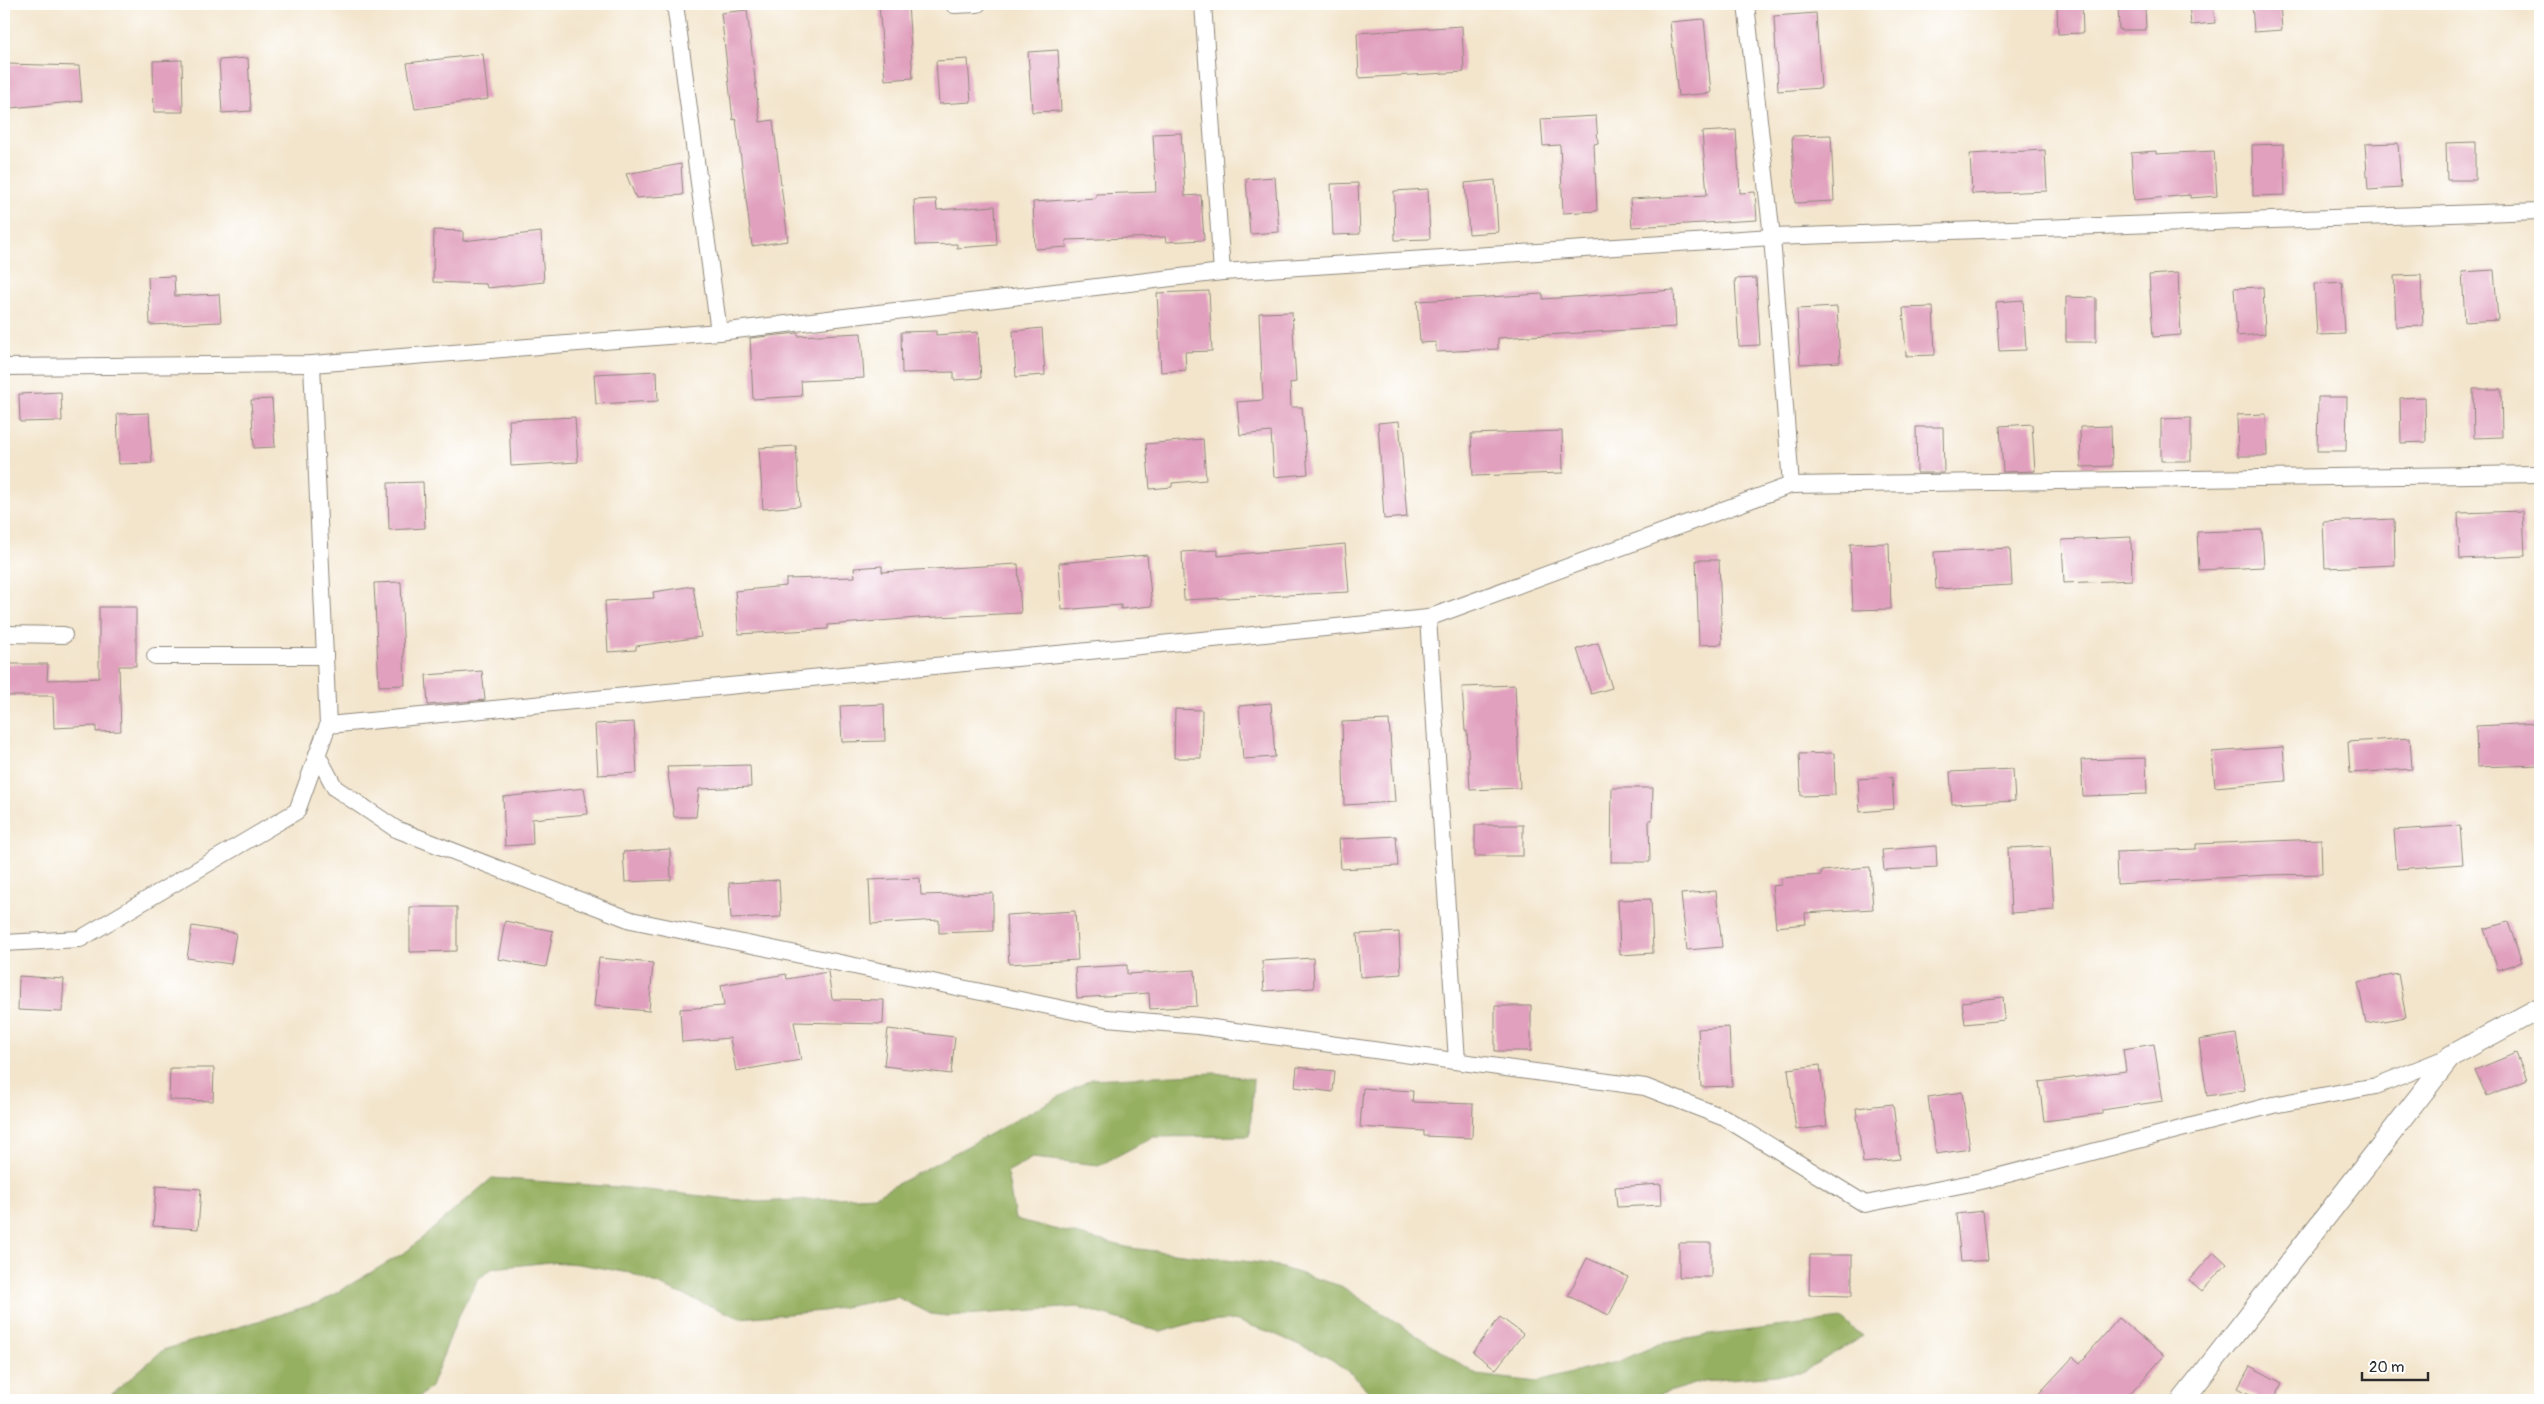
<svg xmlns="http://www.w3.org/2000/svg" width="2544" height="1404" font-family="Pangolin,sans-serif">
<rect width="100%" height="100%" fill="#fff"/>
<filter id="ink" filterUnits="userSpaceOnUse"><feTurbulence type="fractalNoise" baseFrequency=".02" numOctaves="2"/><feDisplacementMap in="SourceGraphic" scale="10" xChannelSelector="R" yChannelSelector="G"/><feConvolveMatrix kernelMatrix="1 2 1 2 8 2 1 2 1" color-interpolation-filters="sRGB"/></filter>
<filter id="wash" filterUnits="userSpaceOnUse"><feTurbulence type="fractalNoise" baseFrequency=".0096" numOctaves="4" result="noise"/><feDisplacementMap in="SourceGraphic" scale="20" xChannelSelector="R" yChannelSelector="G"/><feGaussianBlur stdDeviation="1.12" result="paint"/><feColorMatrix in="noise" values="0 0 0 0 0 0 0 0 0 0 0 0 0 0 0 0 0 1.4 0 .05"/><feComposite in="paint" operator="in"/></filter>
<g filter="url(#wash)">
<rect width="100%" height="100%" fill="#f3e5cc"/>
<polygon fill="#96b062" stroke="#606e46" points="1216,1073 1253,1079 1250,1136 1153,1137 1100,1165 1032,1158 1007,1172 1015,1219 1130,1248 1269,1264 1341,1286 1477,1375 1537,1382 1620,1361 1659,1344 1710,1335 1842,1319 1863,1336 1800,1373 1705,1381 1641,1400 1375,1400 1358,1379 1331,1359 1270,1332 1234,1320 1192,1323 1161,1332 1078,1307 948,1316 931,1314 897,1297 823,1311 740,1318 630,1273 579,1264 550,1262 493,1268 478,1279 457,1319 431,1387 415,1400 105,1400 163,1350 321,1302 407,1251 492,1178 618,1187 758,1202 875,1196 1092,1079"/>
<g id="blocks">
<g fill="#e1a0be">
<polygon points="879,4 908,4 913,78 885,80"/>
<polygon points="2057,4 2082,4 2083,33 2058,34"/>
<polygon points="2118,4 2145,4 2146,30 2119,30"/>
<polygon points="2189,4 2213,4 2215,23 2191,25"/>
<polygon points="2252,4 2280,4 2282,30 2254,32"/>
<polygon points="747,10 760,122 773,120 788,241 752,246 736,119 733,120 721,13"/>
<polygon points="1816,13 1821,88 1778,91 1774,16"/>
<polygon points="1704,19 1711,93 1678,96 1670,22"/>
<polygon points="1462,26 1464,72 1359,78 1357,33"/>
<polygon points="1058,50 1061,111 1032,112 1028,52"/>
<polygon points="483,54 488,99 415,109 407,63"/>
<polygon points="248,58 251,111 222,113 219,60"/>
<polygon points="968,59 971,102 939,104 936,61"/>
<polygon points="182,60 183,112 154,112 153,61"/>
<polygon points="7,64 79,66 82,101 11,108"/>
<polygon points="1596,116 1598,143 1594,144 1597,211 1563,213 1560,145 1543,146 1541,119"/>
<polygon points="1736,130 1740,193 1755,192 1757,220 1632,227 1630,199 1707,195 1702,132"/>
<polygon points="1181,133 1185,196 1201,195 1204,240 1166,242 1165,237 1066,240 1067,247 1035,249 1033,202 1096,198 1096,194 1156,192 1153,134"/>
<polygon points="1831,135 1834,201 1795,203 1792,136"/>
<polygon points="2475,142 2475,180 2447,180 2446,143"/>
<polygon points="2398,143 2401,188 2368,190 2365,144"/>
<polygon points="2284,144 2285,195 2253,196 2252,145"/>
<polygon points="2045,150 2047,191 1972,194 1970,154"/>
<polygon points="2156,151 2156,154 2214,151 2217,196 2190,198 2190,195 2134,200 2131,153"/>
<polygon points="681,164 683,195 636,198 626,174"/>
<polygon points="1275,177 1279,232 1250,234 1246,179"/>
<polygon points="1495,180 1498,232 1469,234 1465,183"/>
<polygon points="1358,183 1360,234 1333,235 1331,184"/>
<polygon points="1428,189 1430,239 1395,240 1394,191"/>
<polygon points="936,199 937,210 995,206 997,245 957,248 957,244 916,245 914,200"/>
<polygon points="434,230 463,231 463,241 541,232 544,282 487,288 486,284 433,282"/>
<polygon points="2494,270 2498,320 2465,322 2462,272"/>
<polygon points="2178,273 2181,335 2153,337 2149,275"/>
<polygon points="2421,275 2423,326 2396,327 2394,276"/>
<polygon points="174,276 175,296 219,294 221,322 150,325 148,277"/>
<polygon points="1756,278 1760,345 1739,346 1735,279"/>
<polygon points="2342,282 2345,334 2317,335 2314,284"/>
<polygon points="2263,287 2265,334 2237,336 2234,288"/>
<polygon points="1674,290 1676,327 1498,338 1498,349 1436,352 1436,342 1420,343 1417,301 1543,294 1543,299"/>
<polygon points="1209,291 1212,351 1185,352 1186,370 1161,372 1157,293"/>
<polygon points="2066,297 2096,298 2096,342 2066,342"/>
<polygon points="2023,300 2026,350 1999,351 1996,302"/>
<polygon points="1837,307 1840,362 1800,364 1797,309"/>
<polygon points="1933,307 1935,355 1906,356 1903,308"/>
<polygon points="1292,312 1296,382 1290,383 1291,407 1302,407 1308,474 1274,477 1271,432 1240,435 1237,402 1263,400 1259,313"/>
<polygon points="1042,328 1045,375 1016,377 1013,331"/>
<polygon points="936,331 936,335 978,332 981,378 954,380 954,372 902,373 901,332"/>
<polygon points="798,333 798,336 861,333 864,378 801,381 802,396 753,399 750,338"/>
<polygon points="657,371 658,401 596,404 594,374"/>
<polygon points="2473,389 2501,389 2502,437 2474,438"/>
<polygon points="61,392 62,421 20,422 19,394"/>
<polygon points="2318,397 2347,397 2346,451 2317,451"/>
<polygon points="2425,397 2426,442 2401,443 2400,398"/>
<polygon points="272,399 275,447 254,448 251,400"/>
<polygon points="149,413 152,463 119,464 117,414"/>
<polygon points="2266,414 2267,456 2238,456 2237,415"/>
<polygon points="575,417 578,462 511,466 509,420"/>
<polygon points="2191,418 2191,461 2161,461 2161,419"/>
<polygon points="1399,421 1407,517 1384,519 1378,423"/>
<polygon points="2032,424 2035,471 2003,472 2000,426"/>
<polygon points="2111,426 2112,466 2081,467 2080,427"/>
<polygon points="1916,427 1943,427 1944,473 1917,473"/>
<polygon points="1562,431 1563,473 1473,476 1471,434"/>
<polygon points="1203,439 1206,480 1172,483 1172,487 1150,489 1146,444"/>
<polygon points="796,446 800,506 763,509 759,448"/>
<polygon points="423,482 425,528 389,530 388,483"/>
<polygon points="2523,511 2525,556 2460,559 2458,513"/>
<polygon points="2394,519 2395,565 2325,568 2323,522"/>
<polygon points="2262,530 2264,567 2199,570 2197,532"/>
<polygon points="2131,537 2132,580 2064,583 2062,540"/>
<polygon points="1889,543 1891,609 1853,610 1850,544"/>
<polygon points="1345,544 1349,592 1184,600 1182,552 1218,550 1218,556"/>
<polygon points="2010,548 2012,585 1936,589 1934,552"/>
<polygon points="1147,555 1152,606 1121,609 1121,605 1062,610 1059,563"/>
<polygon points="1696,560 1719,560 1722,644 1699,645"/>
<polygon points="1018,564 1021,613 917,618 828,625 828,629 739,634 735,591 786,586 786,579 855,577 854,568 882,566 882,572"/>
<polygon points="401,582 405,685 379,686 374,583"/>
<polygon points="693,586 701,637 636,646 636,650 608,652 605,601 654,598 653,592"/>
<polygon points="99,607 136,607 136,666 119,666 121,731 96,732 96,726 54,728 53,696 4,696 4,664 48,664 47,680 99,678"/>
<polygon points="1598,643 1612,688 1591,694 1577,649"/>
<polygon points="482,671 485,700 428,705 426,675"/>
<polygon points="1515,685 1520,788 1470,790 1467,731 1465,731 1462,687"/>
<polygon points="1271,703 1275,757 1243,759 1239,706"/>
<polygon points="884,704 885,741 842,742 840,706"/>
<polygon points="1175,709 1202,710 1201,758 1174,758"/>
<polygon points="1389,720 1395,802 1344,805 1342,722"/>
<polygon points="634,722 637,773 598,775 595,724"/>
<polygon points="2540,723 2540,765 2477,767 2476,726"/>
<polygon points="2410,738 2412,769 2350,773 2348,742"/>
<polygon points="2283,747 2286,781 2215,787 2212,752"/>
<polygon points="1834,753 1835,795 1801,796 1799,754"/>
<polygon points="2146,758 2147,794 2083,796 2081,760"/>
<polygon points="750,765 751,787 699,789 696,817 674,817 667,767"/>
<polygon points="2013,769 2015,801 1952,804 1950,772"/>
<polygon points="1892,777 1894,809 1860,812 1858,779"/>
<polygon points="584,788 588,814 532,819 533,844 505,846 503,797"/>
<polygon points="1612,788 1653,788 1652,820 1649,820 1650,862 1611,862"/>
<rect x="1475" y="825" width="48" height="31"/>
<polygon points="2460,826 2463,864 2397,869 2394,830"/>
<polygon points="1396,836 1398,866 1341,869 1339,839"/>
<polygon points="2321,839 2322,874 2267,875 2117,884 2116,852 2196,849 2196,844"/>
<polygon points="1936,846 1937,867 1884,870 1882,850"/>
<polygon points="2050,846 2054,910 2011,913 2008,848"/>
<polygon points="670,849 671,880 625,882 623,852"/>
<polygon points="1870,867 1873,909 1805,913 1806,924 1776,927 1772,886 1781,885 1781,878 1821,875 1821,871"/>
<polygon points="920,878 921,895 993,893 993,931 939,933 939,920 871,924 869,880"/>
<polygon points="779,880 781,917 731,919 729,883"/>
<polygon points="1716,891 1722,947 1687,950 1681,894"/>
<polygon points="1651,899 1653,953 1620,955 1618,900"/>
<polygon points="410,907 457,907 457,951 410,952"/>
<polygon points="1075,911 1078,960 1009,964 1006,915"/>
<polygon points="505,921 553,931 546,967 498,959"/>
<polygon points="2508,922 2522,962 2498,970 2484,929"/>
<polygon points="192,926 236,933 231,964 187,958"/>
<polygon points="1399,932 1401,974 1360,977 1357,934"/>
<polygon points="599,958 653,963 649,1011 594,1006"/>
<polygon points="1313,958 1314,988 1264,991 1262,961"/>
<polygon points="1127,965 1127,974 1195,970 1197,1006 1150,1009 1149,993 1077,998 1075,968"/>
<polygon points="828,972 832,999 884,1000 883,1024 794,1022 801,1060 736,1071 730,1038 682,1042 680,1009 724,1006 721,985 786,974 787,979"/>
<polygon points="2398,974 2406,1017 2366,1024 2358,982"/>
<polygon points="19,976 64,979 62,1012 18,1010"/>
<polygon points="2003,997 2005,1020 1965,1024 1962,1002"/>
<rect x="1495" y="1006" width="36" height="45"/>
<polygon points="1729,1027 1732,1086 1701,1087 1698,1029"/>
<polygon points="888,1029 955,1037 951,1074 884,1066"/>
<polygon points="2236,1034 2245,1090 2207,1096 2199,1040"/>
<polygon points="2154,1044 2163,1101 2102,1110 2102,1114 2044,1121 2039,1082 2126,1071 2123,1049"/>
<polygon points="2516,1053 2527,1080 2487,1097 2475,1070"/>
<polygon points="1820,1065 1827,1126 1796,1130 1788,1069"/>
<polygon points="1297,1067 1335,1071 1333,1092 1295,1087"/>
<polygon points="170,1068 214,1068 213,1101 169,1100"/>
<polygon points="1363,1088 1413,1091 1412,1102 1473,1104 1472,1138 1424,1136 1424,1131 1360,1127"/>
<polygon points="1962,1092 1970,1149 1936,1154 1928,1097"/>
<polygon points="1893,1104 1900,1159 1863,1163 1856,1108"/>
<polygon points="1661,1184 1662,1205 1617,1207 1615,1187"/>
<polygon points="156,1186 201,1189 198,1229 153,1226"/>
<polygon points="1983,1211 1988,1260 1961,1262 1956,1214"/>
<rect x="1679" y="1243" width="32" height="34"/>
<polygon points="2214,1252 2227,1264 2202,1291 2189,1280"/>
<polygon points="1810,1255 1852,1255 1852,1296 1809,1295"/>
<polygon points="1587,1258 1628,1277 1609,1315 1568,1296"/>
<polygon points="1500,1317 1523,1334 1496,1369 1473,1352"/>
<polygon points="2119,1318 2164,1356 2125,1400 2033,1400 2073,1357 2080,1363"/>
<polygon points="2250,1366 2282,1383 2273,1400 2261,1400 2238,1388"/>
</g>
</g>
</g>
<g filter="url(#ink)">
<use href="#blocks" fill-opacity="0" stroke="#8f887c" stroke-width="1"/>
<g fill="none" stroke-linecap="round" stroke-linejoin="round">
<defs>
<g id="minor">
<polyline points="675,4 719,332"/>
<polyline points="1203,4 1222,272"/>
<polyline points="1746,4 1772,237 1791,485"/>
<polyline points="954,5 978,4"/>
<polyline points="4,367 312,364 719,332 1222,272 1772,237 2540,211"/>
<polyline points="1428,618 1457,1061"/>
<polyline points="4,634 64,635"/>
<polyline points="155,656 325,656"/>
<polyline points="328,725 1428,618 1791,485 2540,474"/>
<polyline points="317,754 335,788 396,829 631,920 1107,1018 1198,1026 1645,1087 1725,1118 1865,1204 1981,1181 2273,1105 2376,1086 2451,1056"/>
<polyline points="4,943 80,939 297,811 328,725 312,364"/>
</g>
<polyline id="tertiary" points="2183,1400 2451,1056 2540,1008"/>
</defs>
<use href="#minor" stroke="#8f887c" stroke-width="18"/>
<use href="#tertiary" stroke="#8f887c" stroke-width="23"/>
<use href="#minor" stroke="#fff" stroke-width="16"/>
<use href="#tertiary" stroke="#fff" stroke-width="21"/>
</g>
</g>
<rect width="2544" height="1404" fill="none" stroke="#fff" stroke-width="20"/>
<path d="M2362 1372v8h66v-8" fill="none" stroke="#2b2b2b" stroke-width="2.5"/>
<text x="2369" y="1372" font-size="15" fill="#2b2b2b" stroke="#ffffff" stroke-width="4" paint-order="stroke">20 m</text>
</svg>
